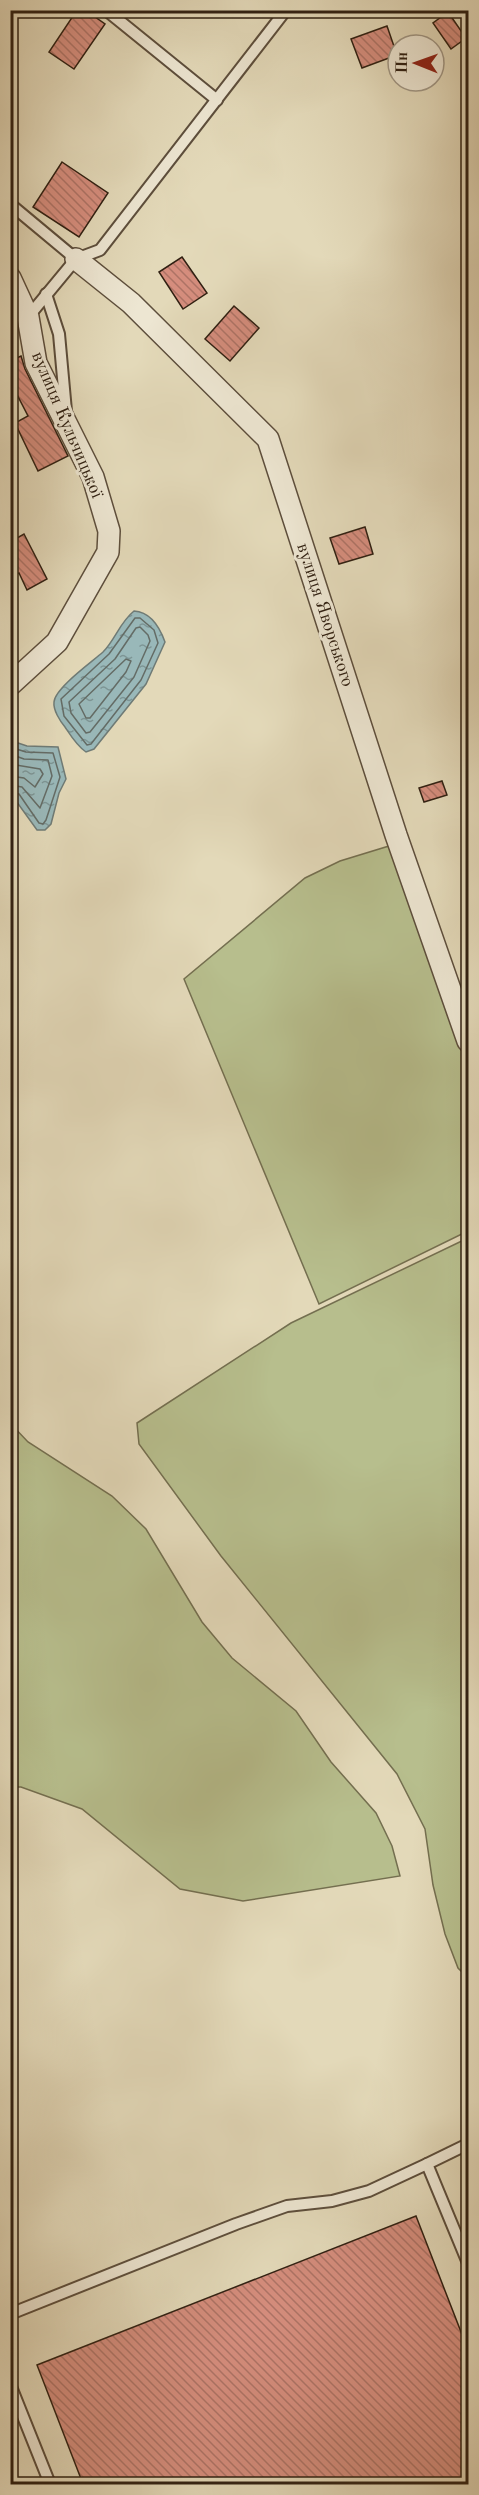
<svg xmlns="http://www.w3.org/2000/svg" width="479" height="2495" font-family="'Old Standard TT',serif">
<defs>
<pattern id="water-ripples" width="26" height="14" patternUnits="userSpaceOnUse" patternTransform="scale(1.5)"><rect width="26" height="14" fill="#99b8b9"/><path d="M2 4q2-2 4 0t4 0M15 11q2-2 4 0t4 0" fill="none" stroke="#7d9595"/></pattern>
<pattern id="building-back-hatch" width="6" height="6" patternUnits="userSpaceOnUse" patternTransform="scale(1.5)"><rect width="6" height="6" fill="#d58d7d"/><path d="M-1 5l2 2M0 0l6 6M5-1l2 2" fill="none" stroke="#ad7365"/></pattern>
</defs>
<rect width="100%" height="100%" fill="#e3d9b9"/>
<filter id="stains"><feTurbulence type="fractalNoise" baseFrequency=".00333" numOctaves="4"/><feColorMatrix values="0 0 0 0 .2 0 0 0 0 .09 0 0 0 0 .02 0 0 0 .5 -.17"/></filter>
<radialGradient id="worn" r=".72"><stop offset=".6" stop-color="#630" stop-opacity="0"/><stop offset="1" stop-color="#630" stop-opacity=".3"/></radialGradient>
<g fill="#b7be8d" stroke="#746f50" stroke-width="1.5">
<polygon points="389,846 468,1069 468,1231 319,1304 184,979 305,878 340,861"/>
<polygon points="468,1238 468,1978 458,1968 445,1934 433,1885 425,1829 397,1774 221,1556 139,1444 137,1423 291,1323"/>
<polygon points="10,1423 28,1442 112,1496 146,1529 202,1622 232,1658 296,1711 331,1762 376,1813 392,1846 400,1876 243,1901 180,1889 82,1809 21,1787 11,1787"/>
</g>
<g fill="url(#water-ripples)" stroke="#6f7b76" stroke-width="1.5">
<path d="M 134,611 C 151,612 160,628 165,642 L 146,684 L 94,749 L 86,752 C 77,746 71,736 65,727 C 60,721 53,710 54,702 C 55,688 92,662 103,652 C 115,640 120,622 134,611 Z"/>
<polygon points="12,741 27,746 58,747 66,779 59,793 51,824 45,830 37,830 14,798 11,798"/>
</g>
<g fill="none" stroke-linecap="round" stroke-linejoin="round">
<g stroke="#646c66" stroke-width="1.5">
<polygon points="135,618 140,618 154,630 158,643 141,680 91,744 87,745 64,716 61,699 109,654"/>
<polygon points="140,627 148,635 150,641 134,677 90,732 86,733 71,713 69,702 115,659 136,628"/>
<polygon points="126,659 131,661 126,672 90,718 86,718 79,704"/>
<polyline points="10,747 26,752 53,753 60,777 46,820 43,824 39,823 19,794 10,792"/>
<polyline points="10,754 24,759 48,760 52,776 40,808 22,787 10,785"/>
<polyline points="10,764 40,769 43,774 35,787 24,778 10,776"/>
</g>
</g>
<g fill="url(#building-back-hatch)" stroke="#302012" stroke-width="1.5">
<polygon points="77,10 85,10 105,24 74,69 49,52"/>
<polygon points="448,12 466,38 451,49 433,23"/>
<polygon points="387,26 397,55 362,68 351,39"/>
<polygon points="62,162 108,193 79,237 33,207"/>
<polygon points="182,257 207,293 183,309 159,272"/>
<polygon points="234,306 259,328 230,361 205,339"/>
<polygon points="21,356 25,369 68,456 38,471 15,423 28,416 10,381 10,361"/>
<polygon points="365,527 373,554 339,564 330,538"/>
<polygon points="24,534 47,579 27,590 19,573 10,577 10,542"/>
<polygon points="442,781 447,795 424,802 419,788"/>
<polygon points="416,2216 468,2350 468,2484 83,2484 37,2365"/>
</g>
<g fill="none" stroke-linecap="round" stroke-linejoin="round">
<defs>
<g id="service">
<polyline points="106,10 217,100"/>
<polyline points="10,204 76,259 100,250 286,10"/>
<polyline points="46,294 59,334 66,411"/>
<polyline points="28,317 76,259"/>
<polyline points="427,2164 468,2144"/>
<polyline points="10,2314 236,2224 287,2206 332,2201 369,2191 427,2164 468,2263"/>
<polyline points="10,2384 50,2484"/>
</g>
<g id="minor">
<polyline points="76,259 131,303 268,439 396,835 468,1041"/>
<polyline points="10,278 28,317 36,363 93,477 109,531 108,552 57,642 10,685"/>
</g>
</defs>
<use href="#service" stroke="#5d4e3c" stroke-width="14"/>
<use href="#minor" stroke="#5d4e3c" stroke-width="24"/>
<use href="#service" stroke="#ede6d2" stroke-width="10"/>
<use href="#minor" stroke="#ede6d2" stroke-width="21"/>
</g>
<g text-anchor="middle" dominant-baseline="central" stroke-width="6" stroke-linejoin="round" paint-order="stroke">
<g font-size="18" fill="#302012" stroke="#ede6d2">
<text transform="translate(67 425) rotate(67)">вулиця Кульчицької</text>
<text transform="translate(325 615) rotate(72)">вулиця Яворського</text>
</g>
</g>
<rect width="479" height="2495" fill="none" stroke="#e3d9b9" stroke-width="36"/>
<rect x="12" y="12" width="455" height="2471" fill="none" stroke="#302012" stroke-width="3"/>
<rect x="18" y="18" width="443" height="2459" fill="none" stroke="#302012" stroke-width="1.5"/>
<g transform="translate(416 63) rotate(271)"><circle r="28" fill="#ede6d2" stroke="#a19785" stroke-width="1.5"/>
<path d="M0-4.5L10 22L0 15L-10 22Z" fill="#8f2418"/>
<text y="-9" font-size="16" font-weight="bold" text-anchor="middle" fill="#302012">Пн</text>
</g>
<rect width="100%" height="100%" filter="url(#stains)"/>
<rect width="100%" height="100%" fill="url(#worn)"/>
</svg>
